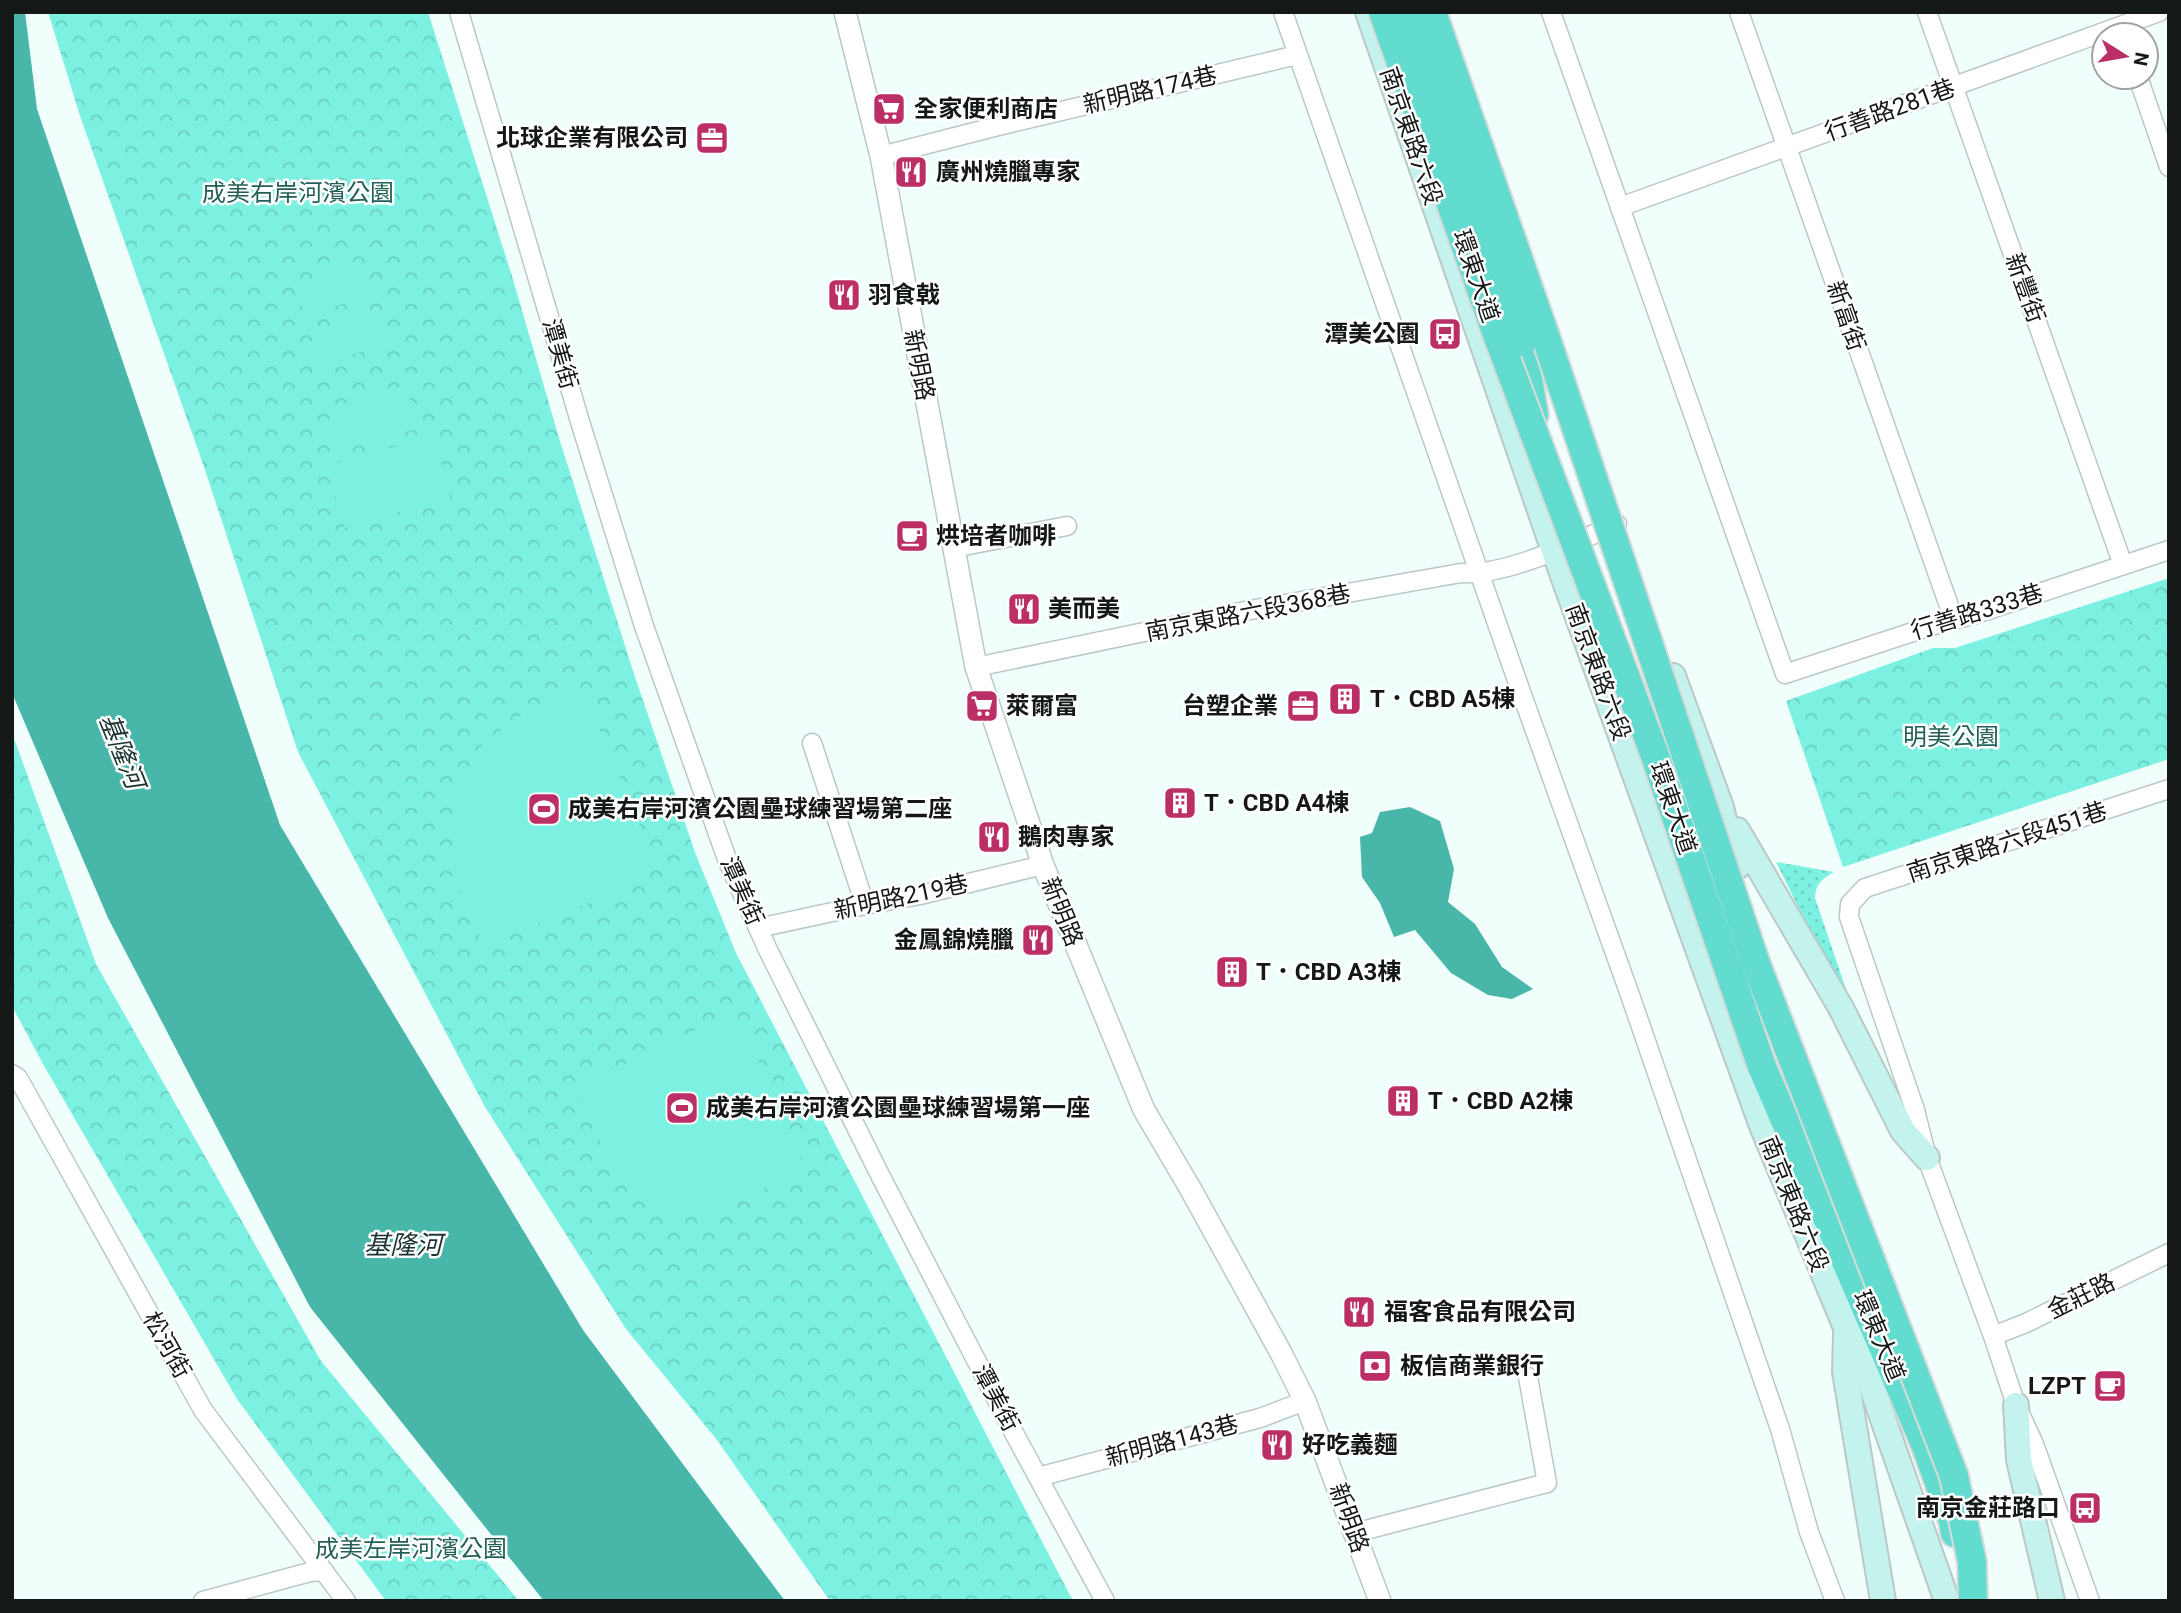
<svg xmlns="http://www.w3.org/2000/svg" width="2181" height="1613" font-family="Roboto,'Noto Sans TC',sans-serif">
<defs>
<pattern id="grass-dots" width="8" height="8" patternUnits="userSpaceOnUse" patternTransform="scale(1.75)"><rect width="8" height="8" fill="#7cf1e1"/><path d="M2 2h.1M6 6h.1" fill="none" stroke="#6acec0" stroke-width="1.8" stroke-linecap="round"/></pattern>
<pattern id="park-crowns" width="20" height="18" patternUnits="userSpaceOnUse" patternTransform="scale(1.75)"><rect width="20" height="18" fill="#7cf1e1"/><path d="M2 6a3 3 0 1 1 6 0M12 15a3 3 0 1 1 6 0" fill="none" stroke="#6acec0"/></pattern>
</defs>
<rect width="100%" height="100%" fill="#f1fffc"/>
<path fill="url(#grass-dots)" d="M 1776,862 L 1834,872 C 1822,879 1815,884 1815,898 L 1849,998 L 1820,951 Z"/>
<g fill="url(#park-crowns)">
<polygon points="48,12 428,12 512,276 559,438 635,677 696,855 736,953 1073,1601 830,1601 717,1440 626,1329 485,1107 298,752 203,464 80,116"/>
<polygon points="2169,578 2169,759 1843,867 1786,701 1933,648 1955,648"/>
<polygon points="12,733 96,964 321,1361 519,1601 386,1601 237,1399 43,1064 12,1006"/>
</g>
<g fill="#7cf1e1">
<polygon points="363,263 373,295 305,316 295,284"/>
<polygon points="378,312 387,344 319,364 310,332"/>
<polygon points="406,385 419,428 339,451 327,409"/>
<polygon points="435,435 450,497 345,528 327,466"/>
<polygon points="582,687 651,852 640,881 600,899 484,945 459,895 452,833 457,785 483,744 524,713"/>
<polygon points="721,1017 743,1026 804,1165 713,1217 671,1216 634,1191 604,1150 577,1087"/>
</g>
<g fill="#48b6a9">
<polygon points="12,12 25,12 37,109 280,825 583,1330 785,1601 544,1601 310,1307 108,918 12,693"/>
<polygon points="1410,807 1440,821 1454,869 1448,902 1475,924 1502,967 1533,989 1512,999 1488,995 1451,973 1415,930 1394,937 1380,903 1362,877 1360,837 1372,833 1380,812"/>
</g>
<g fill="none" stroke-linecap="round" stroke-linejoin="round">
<defs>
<g id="minor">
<polyline points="459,12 581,425 644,626 728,862 768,950 880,1175 1014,1433 1105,1601"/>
<polyline points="1283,12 1520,689 1630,995 1780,1429 1809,1532 1835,1601"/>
<polyline points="1551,12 1785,674 1934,625 1976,614 2169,550"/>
<polyline points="1739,12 1954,620"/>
<polyline points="1927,12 2123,565"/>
<polyline points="2138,77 2169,167"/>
<polyline points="881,156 994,127 1297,55"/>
<polyline points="1620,207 2159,12"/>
<polyline points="953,548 1067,526"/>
<path d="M 976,667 L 1245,611 L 1461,573 C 1507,576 1575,542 1617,524"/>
<polyline points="812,743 865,905"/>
<polyline points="758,928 865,905 920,895 1043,865"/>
<polyline points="12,1074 18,1078 203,1410 346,1601"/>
<polyline points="1993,1336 2026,1323 2169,1253"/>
<polyline points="1038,1477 1260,1418 1305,1401"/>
<polyline points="1354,1533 1547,1483 1528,1377"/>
<polyline points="203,1601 310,1572 324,1571"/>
<polyline points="2090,1601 2034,1444 2016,1405 1993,1336 1927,1158 1915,1110 1849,917 1850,904 1865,888 2169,789"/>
</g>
<polyline id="tertiary" points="845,12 881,156 976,667 1043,865 1144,1110 1190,1188 1281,1353 1305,1401 1380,1601"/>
<g id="secondary">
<polyline points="1368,12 1554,551 1762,1126 1847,1330 1865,1368 1947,1601"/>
<polyline points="1673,676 1721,807 1728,837 1738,866"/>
<polyline points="1737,830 1841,1008 1903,1131 1927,1158"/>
<polyline points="1846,1334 1845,1372 1883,1601"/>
<polyline points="2016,1405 2019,1460 2052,1601"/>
</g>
<g id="trunk">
<polyline points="1522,342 1534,415"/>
<polyline points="1762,1067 1925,1444 1953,1521 1955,1533"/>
</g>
</defs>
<use href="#minor" stroke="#bbc8c6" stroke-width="21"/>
<use href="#tertiary" stroke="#bbc8c6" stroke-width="24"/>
<use href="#secondary" stroke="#bbc8c6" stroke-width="28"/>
<use href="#trunk" stroke="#d9dada" stroke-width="32"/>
<use href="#minor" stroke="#fff" stroke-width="18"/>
<use href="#tertiary" stroke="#fff" stroke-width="21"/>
<use href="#secondary" stroke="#c4f2ed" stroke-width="24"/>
<use href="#trunk" stroke="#63dcd0" stroke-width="28"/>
<defs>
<g id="trunk-bridge">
<polyline points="1383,12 1495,329 1654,753 1762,1067"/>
<polyline points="1406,12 1522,342"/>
<polyline points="1432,12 1547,341 1756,964 1954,1476 1972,1562 1973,1601"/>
</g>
</defs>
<use href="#trunk-bridge" stroke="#d9dada" stroke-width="32" stroke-linecap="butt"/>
<use href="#trunk-bridge" stroke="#63dcd0" stroke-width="28"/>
</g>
<defs>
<symbol id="supermarket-square" viewBox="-11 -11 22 22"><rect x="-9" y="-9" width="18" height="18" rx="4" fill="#bb2f66" stroke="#fff"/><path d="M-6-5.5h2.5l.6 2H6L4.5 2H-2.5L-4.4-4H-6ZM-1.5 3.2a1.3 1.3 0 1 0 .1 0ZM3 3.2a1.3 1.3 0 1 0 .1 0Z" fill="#fff"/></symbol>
<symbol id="office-square" viewBox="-11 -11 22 22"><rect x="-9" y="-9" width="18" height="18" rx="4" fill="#bb2f66" stroke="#fff"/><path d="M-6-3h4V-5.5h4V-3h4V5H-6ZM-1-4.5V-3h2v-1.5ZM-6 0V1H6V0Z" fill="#fff"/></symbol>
<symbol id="restaurant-square" viewBox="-11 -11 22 22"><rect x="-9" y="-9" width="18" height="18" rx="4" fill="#bb2f66" stroke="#fff"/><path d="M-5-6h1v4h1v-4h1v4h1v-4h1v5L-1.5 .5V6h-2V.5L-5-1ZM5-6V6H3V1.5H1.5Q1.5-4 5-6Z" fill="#fff"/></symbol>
<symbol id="bus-square" viewBox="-11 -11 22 22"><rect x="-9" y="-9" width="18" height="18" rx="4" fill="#bb2f66" stroke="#fff"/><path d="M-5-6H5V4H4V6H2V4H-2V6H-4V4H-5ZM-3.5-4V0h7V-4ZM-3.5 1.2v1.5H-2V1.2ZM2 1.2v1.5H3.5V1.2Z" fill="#fff"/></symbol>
<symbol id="cafe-square" viewBox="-11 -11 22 22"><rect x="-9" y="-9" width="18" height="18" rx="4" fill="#bb2f66" stroke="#fff"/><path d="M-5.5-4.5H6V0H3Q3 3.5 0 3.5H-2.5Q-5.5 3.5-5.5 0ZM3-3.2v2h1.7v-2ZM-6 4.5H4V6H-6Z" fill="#fff"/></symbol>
<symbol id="building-square" viewBox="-11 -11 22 22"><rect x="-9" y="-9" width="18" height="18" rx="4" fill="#bb2f66" stroke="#fff"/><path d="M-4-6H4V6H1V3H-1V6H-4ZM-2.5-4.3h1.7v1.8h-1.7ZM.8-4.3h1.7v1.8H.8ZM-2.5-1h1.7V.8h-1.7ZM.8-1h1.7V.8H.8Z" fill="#fff"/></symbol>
<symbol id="stadium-square" viewBox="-11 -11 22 22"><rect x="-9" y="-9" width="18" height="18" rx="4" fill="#bb2f66" stroke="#fff"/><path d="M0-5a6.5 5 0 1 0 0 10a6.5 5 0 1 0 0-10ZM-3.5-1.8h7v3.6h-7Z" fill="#fff"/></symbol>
<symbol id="bank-square" viewBox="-11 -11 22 22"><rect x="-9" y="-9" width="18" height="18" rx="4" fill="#bb2f66" stroke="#fff"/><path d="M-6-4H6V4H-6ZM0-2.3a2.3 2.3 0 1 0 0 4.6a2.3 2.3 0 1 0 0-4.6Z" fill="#fff"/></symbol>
</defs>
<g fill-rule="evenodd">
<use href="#supermarket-square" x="870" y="90" width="38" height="38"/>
<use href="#office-square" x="693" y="119" width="38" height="38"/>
<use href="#restaurant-square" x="892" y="153" width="38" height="38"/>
<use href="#restaurant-square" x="825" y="276" width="38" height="38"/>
<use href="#bus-square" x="1426" y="315" width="38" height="38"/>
<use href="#cafe-square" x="893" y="517" width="38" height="38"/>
<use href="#restaurant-square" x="1005" y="590" width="38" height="38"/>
<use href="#building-square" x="1326" y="680" width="38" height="38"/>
<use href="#supermarket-square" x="963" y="687" width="38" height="38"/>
<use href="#office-square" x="1284" y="687" width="38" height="38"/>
<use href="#building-square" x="1161" y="784" width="38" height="38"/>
<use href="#stadium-square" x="525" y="790" width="38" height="38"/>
<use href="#restaurant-square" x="975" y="818" width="38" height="38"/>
<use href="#restaurant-square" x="1019" y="921" width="38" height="38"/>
<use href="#building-square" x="1213" y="953" width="38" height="38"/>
<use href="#building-square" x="1384" y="1082" width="38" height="38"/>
<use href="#stadium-square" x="663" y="1089" width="38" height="38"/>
<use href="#restaurant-square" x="1340" y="1293" width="38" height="38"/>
<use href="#bank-square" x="1356" y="1347" width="38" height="38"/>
<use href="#cafe-square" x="2091" y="1367" width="38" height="38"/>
<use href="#restaurant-square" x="1258" y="1426" width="38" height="38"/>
<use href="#bus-square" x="2066" y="1489" width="38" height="38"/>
</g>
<g text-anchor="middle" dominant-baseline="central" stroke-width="5" stroke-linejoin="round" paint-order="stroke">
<g font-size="24" fill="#141918" stroke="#fff">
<text transform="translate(1150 90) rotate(-13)">新明路174巷</text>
<text transform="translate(1890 110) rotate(-20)">行善路281巷</text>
<text transform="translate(1411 136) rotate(71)">南京東路六段</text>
<text transform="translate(1476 276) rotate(71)">環東大道</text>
<text transform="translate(2025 288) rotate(70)">新豐街</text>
<text transform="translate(1846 316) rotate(71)">新富街</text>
<text transform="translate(560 354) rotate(74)">潭美街</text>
<text transform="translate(919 365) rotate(79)">新明路</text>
<text transform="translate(1977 612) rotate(-17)">行善路333巷</text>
<text transform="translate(1248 613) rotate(-11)">南京東路六段368巷</text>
<text transform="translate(1598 672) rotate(70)">南京東路六段</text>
<text transform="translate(1673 808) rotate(71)">環東大道</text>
<text transform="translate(2007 842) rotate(-18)">南京東路六段451巷</text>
<text transform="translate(742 891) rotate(66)">潭美街</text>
<text transform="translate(901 897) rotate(-12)">新明路219巷</text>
<text transform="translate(1062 912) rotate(68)">新明路</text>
<text transform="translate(1794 1204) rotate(68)">南京東路六段</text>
<text transform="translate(2081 1296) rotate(-26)">金莊路</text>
<text transform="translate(1879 1336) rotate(67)">環東大道</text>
<text transform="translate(167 1345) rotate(61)">松河街</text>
<text transform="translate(996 1398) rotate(62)">潭美街</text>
<text transform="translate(1172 1441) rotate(-15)">新明路143巷</text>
<text transform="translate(1349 1518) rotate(70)">新明路</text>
</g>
<g font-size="24" font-weight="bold" fill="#141918" stroke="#fff" text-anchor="start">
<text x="914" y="109">全家便利商店</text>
<text x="688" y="138" text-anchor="end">北球企業有限公司</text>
<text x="936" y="172">廣州燒臘專家</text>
<text x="868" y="295">羽食戟</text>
<text x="1420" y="334" text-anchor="end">潭美公園</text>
<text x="936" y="536">烘培者咖啡</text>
<text x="1048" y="609">美而美</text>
<text x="1370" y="699">T．CBD A5棟</text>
<text x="1006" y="706">萊爾富</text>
<text x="1278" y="706" text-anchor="end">台塑企業</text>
<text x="1204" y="803">T．CBD A4棟</text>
<text x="568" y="809">成美右岸河濱公園壘球練習場第二座</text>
<text x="1018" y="837">鵝肉專家</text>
<text x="1014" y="940" text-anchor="end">金鳳錦燒臘</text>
<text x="1256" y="972">T．CBD A3棟</text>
<text x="1428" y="1101">T．CBD A2棟</text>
<text x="706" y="1108">成美右岸河濱公園壘球練習場第一座</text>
<text x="1384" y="1312">福客食品有限公司</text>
<text x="1400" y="1366">板信商業銀行</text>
<text x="2086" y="1386" text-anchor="end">LZPT</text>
<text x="1302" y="1445">好吃義麵</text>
<text x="2060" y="1508" text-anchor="end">南京金莊路口</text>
</g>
<g font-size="24" fill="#235f58" stroke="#fff">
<text x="298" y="193">成美右岸河濱公園</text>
<text x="1951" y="737">明美公園</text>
<text x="411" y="1549">成美左岸河濱公園</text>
</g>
<g font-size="26" font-style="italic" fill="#1c3431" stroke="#fff">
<text transform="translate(122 751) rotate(68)">基隆河</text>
<text x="403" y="1245">基隆河</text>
</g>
</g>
<rect width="2181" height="1613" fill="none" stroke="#141918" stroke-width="28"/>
<g transform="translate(2125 56) rotate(101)"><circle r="33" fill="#ffffff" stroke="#a1a3a3" stroke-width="2"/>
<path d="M0-5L12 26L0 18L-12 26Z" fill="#bb2f66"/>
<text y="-10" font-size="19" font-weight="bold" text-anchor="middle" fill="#141918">N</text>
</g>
</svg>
